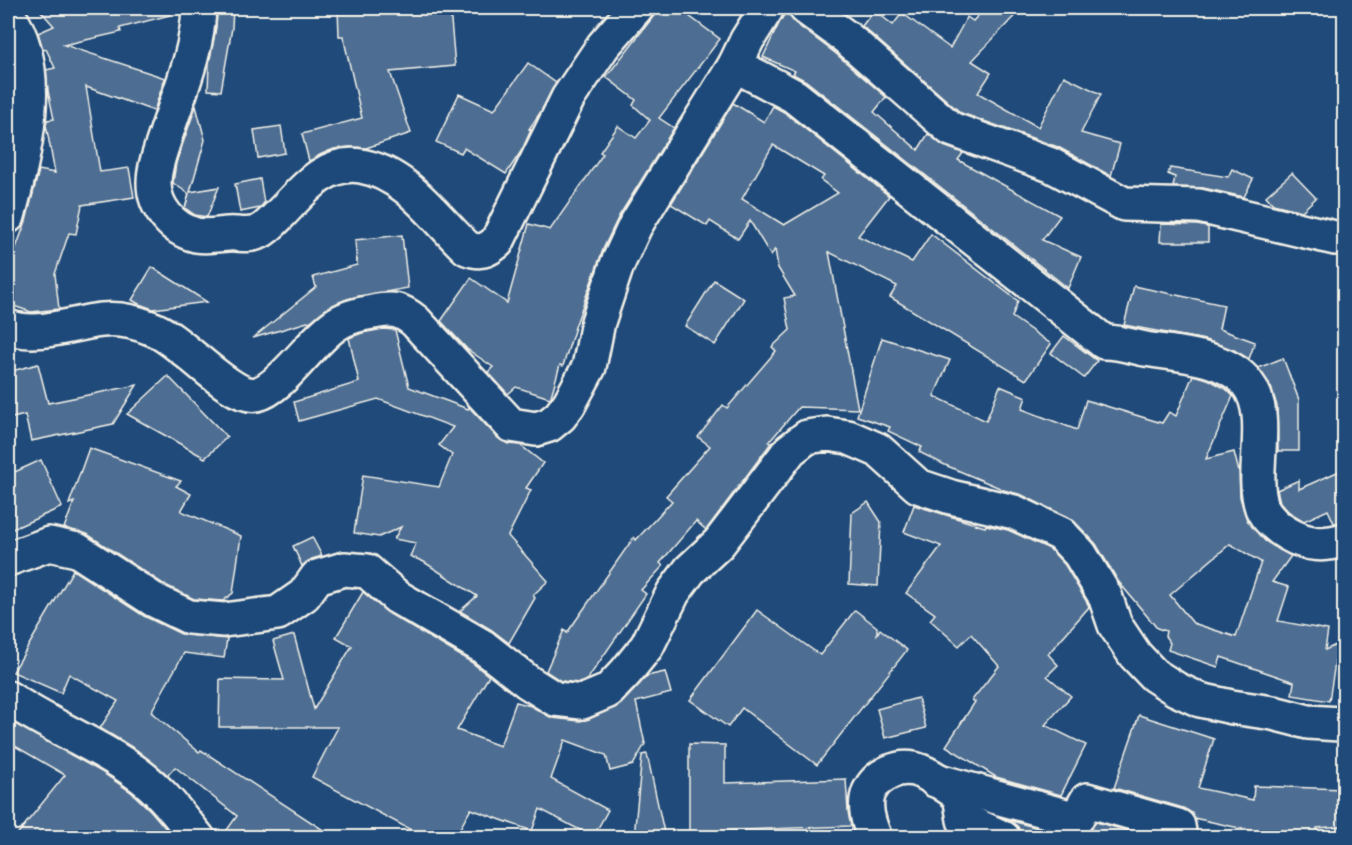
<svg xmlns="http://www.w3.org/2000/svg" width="1352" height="845" font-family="Delius,sans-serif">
<rect width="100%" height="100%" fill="#1f4a7a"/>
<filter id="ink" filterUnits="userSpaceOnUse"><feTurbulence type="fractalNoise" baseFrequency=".0167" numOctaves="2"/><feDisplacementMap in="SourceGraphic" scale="12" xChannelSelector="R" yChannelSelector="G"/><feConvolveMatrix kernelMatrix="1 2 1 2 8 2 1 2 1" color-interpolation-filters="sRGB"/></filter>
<g filter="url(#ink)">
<g fill="#4d6e92" stroke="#f4f1e8" stroke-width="1.5" fill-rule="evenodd">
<polygon points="38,8 169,8 170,15 120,28 121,32 64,45 165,78 154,111 86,87 100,172 129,168 134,197 82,205 76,234 69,233 55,274 59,309 31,312 8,304 8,269 26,221 39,170 55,173 46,125 47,120 54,119 48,91 46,70 55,68 46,49 43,50 38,33 54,26"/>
<polygon points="217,8 233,8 232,28 221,91 208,90 209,64 216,27"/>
<polygon points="338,8 386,8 387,14 450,9 455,66 390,72 411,133 366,148 350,147 334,149 309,161 302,134 362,118 343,36 339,36"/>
<polygon points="660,8 678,8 720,39 659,118 674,128 619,216 604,247 576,324 563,366 560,365 551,396 550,398 516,387 508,394 488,372 493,367 467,349 441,321 471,278 507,303 529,224 550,230 603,154 600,152 618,126 636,138 650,120 633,105 636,100 606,77"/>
<polygon points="985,8 1022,8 972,61 991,73 978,93 1038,127 1064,76 1101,94 1081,133 1120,144 1111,176 1058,147 961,113 862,26 874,10 893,25 902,13 950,48 967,17 973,21"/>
<polygon points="784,13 789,15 795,23 835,53 886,97 874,112 918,150 928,134 944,146 963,153 958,160 1060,216 1042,240 1081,257 1068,288 806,81 793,74 795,71 763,57"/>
<polygon points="528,63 556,83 540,113 529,129 531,130 522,150 506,174 464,148 461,153 436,142 459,94 494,110"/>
<path d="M 733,103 L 764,122 L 773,106 L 784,112 L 889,196 L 858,236 L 912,262 L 931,234 L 1018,301 L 1012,317 L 1051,344 L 1026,380 L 890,297 L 897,286 L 829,252 L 858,409 L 799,407 L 769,442 L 771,443 L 706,530 L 696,521 L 660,563 L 663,566 L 641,590 L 646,594 L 587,680 L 579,683 L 561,681 L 546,671 L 564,630 L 567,633 L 634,537 L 636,540 L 672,501 L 666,496 L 710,446 L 698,437 L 723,405 L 727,408 L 776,351 L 772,347 L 790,330 L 784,298 L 795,296 L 778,268 L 775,249 L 771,256 L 750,221 L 738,239 L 710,221 L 707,226 L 671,204 ZM 773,145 L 824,176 L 821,180 L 838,193 L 784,225 L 742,199 Z"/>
<polygon points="196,106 205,140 190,192 219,187 207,217 195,215 185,208 189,194 173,183 176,163"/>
<polygon points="281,126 285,153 258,158 254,130"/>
<polygon points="1170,168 1228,177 1232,169 1253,179 1244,197 1203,188 1173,187 1175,177 1168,174"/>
<polygon points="1292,173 1316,198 1302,211 1273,204 1266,196"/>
<polygon points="260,179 264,203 260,208 240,212 235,184"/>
<polygon points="1161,224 1197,225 1208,227 1208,242 1160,242"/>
<polygon points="402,235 408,288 347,299 329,307 311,321 253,338 316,287 313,277 357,265 355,240"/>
<polygon points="152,267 207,302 153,309 139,304 132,300"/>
<polygon points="714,280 744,299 715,345 685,326"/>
<polygon points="1134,286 1224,305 1219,329 1255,342 1249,359 1234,350 1205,340 1124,325"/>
<polygon points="383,329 395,330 409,387 468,409 469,407 498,438 508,444 520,445 543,463 526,488 531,490 508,536 548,581 533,595 535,598 509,643 492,630 460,611 477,596 424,562 410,556 416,543 394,539 401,527 379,537 354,533 363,475 439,487 452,455 439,445 453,427 378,399 299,421 294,402 359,382 349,338 362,333"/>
<polygon points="1064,336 1097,361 1084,378 1051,353"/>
<path d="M 882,338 L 950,360 L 934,396 L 986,421 L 1000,386 L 1026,397 L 1022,409 L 1077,430 L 1086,400 L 1162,423 L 1169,412 L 1176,416 L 1193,375 L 1208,379 L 1226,389 L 1233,396 L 1206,459 L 1234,452 L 1239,472 L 1240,497 L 1247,520 L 1265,541 L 1291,556 L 1272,582 L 1289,587 L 1278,621 L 1328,630 L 1325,650 L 1338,644 L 1329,701 L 1292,695 L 1294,682 L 1221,657 L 1218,667 L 1168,650 L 1170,643 L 1165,636 L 1166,631 L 1157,628 L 1118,581 L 1096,544 L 1074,521 L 1022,495 L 1000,489 L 1000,488 L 945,465 L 919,452 L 922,447 L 888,431 L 890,427 L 857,416 ZM 1230,544 L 1261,562 L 1236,637 L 1193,623 L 1170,595 Z"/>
<polygon points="1283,358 1299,400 1299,451 1278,451 1277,406 1271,387 1258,368"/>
<polygon points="38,364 48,403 137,385 113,424 31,441 25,415 8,419 8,372"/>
<polygon points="168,376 227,437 205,458 127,414"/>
<polygon points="89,448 181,481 176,486 191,494 181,511 241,536 233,593 223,601 194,599 163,584 87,534 64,528 74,502 69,504"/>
<polygon points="41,460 62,507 8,531 8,475"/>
<polygon points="1344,469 1344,522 1334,523 1328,510 1304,521 1289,512 1280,502 1277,490 1299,480 1299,489"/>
<polygon points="868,502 881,522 878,586 849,584 852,513"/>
<polygon points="914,505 985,527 986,525 1008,530 1050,549 1065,565 1088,604 1089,607 1048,654 1058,665 1047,676 1071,696 1045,725 1086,745 1061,795 996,777 946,746 975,702 972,700 999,666 971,634 959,646 930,620 935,614 906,593 941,546 904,532"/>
<polygon points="312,537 322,556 312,559 302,566 293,546"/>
<polygon points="73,570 144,616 181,634 227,639 224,658 184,653 151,712 199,752 201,750 334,837 222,837 237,816 175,767 168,775 137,750 100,728 118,701 69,674 61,693 13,672"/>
<polygon points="363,592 388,613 471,662 489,676 457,730 500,746 516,702 531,706 552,718 580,721 589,719 621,704 647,676 665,672 671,693 636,702 645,744 633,765 610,771 606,755 565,740 551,779 608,810 593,837 540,809 532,831 471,809 455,837 410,837 413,831 312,777 338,727 219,727 220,679 284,680 273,641 294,635 314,709 352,646 336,637"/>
<polygon points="757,610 820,655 855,610 877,627 877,634 880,629 907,650 817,765 742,708 728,727 690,700"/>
<polygon points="918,698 926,728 885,738 877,709"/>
<polygon points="1139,715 1214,739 1198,788 1253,800 1254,786 1344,789 1344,826 1317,828 1317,837 1252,837 1253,831 1194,818 1192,813 1183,808 1114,788"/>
<polygon points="8,720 100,771 131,792 151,811 173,837 15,837 65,775 8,742"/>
<polygon points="689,744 725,745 725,783 846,779 848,812 851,826 689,832"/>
<polygon points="647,754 665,837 634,837 642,755"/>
<polygon points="1008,820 1071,837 1078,837 1022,837 1018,827"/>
<polygon points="1096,822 1150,837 1079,837 1087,834"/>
</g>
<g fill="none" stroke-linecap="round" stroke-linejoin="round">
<defs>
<g id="minor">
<path d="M 199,8 C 198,50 179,94 166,134 C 161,150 154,166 154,183 C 154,207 172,229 196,235 C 207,237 217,235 228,234 C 239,233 248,237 259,232 C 269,227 275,219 283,211 C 304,189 327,160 361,166 C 407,174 435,218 467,248 C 480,253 486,251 497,242 L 568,98 L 603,46 L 636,8"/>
<polyline points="806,8 847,38 951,129 1051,165 1124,204 1199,206 1335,238"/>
<path d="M 8,15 C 47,69 24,157 8,216"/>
<polyline points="735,65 747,40 767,8"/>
<path d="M 8,327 C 37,338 72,323 102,320 C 119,318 136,322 151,328 C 182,339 230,400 257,394 C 281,389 312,340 335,325 C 346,317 359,314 373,312 C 392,308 400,309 415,321 L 511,425 L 536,429 L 549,425 L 560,416 L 569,404 L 589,367 L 598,322 L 617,265 L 635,226 L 735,65 L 794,96 L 1104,342 C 1119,342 1131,346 1145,349 C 1176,354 1226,356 1247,383 C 1273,415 1249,471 1262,508 C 1266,518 1279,529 1288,534 C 1307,545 1323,546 1344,540"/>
<polyline points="8,559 49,544 77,550 154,600 189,617 224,620 278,613 304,595 317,577 344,569 367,571 397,597 482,646 528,682 555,699 582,702 608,691 626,672 647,646 673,593 690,570 719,543 736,521 790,450 807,437 827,434 848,437 878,450 918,486 951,497 1014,512 1061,534 1080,554 1105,596 1115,625 1135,655 1154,675 1176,689 1200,700 1232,707 1273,713 1308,722 1340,724 1344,722"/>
<path d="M 8,698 C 51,727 100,745 142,777 C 164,794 180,817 198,838"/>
<polyline points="935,780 1076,819 1087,800 1178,826 1180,838"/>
<path d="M 875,838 C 869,824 863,807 869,792 C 877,774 901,763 920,771 C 934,776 947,787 960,795 L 964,820 L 1003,838"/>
</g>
</defs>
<use href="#minor" stroke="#f4f1e8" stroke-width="38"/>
<use href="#minor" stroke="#1f4a7a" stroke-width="33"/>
</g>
</g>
<rect width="1352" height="845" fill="none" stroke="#1f4a7a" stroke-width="30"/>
<rect x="15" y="15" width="1322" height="815" fill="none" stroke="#f4f1e8" stroke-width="2" filter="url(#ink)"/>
</svg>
